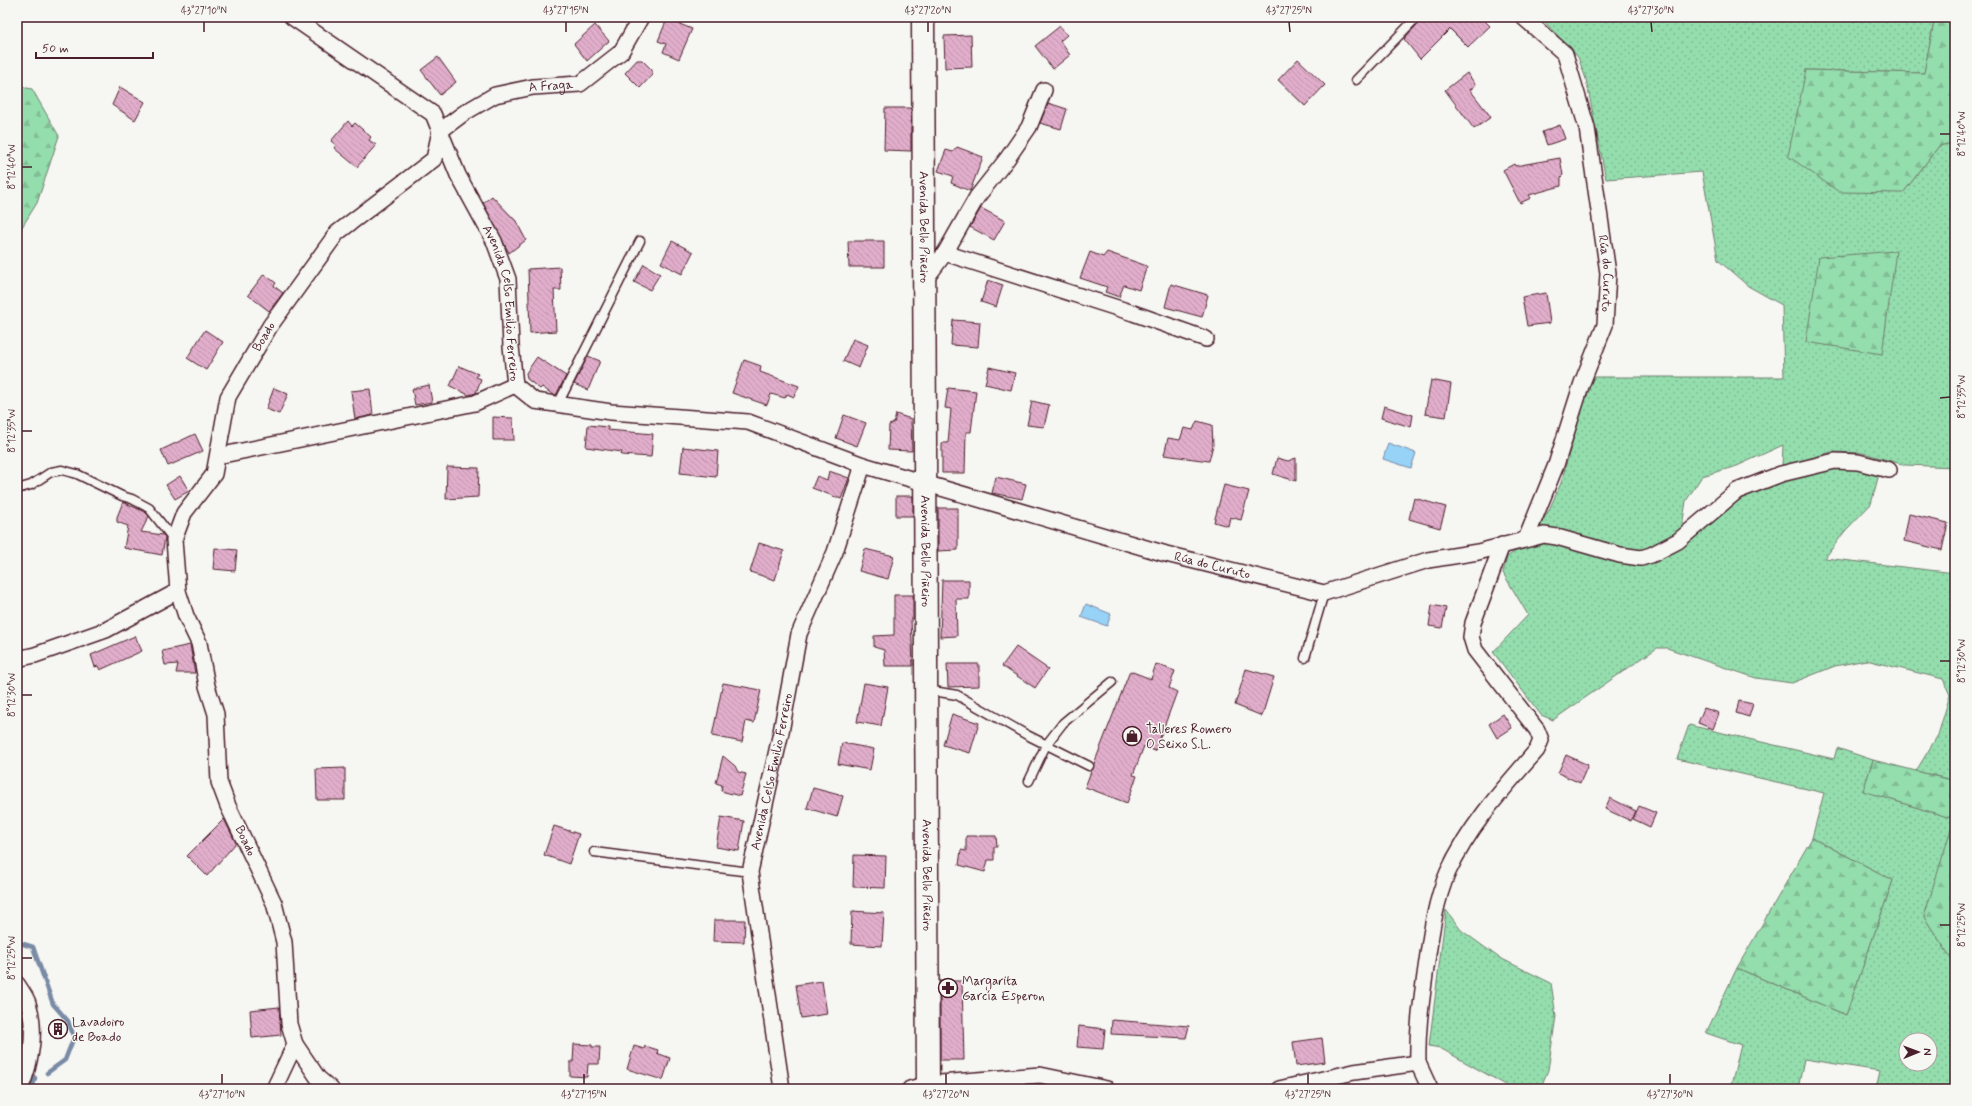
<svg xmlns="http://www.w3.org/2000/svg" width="1972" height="1106" font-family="Mynerve,sans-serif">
<defs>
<pattern id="grass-dots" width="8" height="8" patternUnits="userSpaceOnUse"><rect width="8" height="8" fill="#94ddad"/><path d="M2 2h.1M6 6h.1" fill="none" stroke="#81bd95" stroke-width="1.8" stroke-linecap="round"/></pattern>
<pattern id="forest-firs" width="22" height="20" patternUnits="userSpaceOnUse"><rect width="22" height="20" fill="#94ddad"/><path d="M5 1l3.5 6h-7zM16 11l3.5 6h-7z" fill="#81bd95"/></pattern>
<pattern id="building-back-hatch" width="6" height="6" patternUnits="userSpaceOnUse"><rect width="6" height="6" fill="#e0adca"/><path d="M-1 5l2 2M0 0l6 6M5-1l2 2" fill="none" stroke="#c294ae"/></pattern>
</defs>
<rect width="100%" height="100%" fill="#f6f6f2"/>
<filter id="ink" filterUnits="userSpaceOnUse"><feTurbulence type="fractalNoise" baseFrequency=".025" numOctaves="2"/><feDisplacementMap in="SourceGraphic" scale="8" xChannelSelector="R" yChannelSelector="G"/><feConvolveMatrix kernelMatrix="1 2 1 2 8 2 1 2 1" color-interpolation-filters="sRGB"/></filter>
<g filter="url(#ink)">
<g fill="url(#grass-dots)" stroke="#6f7e6c" fill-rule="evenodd">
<polygon points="1540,17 1935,17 1924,73 1806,70 1903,193 1939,146 1955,142 1955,467 1905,465 1863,453 1831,452 1782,467 1783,445 1737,466 1702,476 1686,501 1681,533 1637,554 1538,529 1549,510 1561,483 1581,410 1592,377 1784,377 1782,305 1748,286 1718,260 1702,172 1606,179 1586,79 1578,57"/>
<polygon points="1851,467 1879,474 1871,504 1845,531 1825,558 1955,573 1955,781 1916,771 1938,735 1950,695 1943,679 1866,660 1835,666 1792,683 1756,678 1667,648 1657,648 1553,720 1541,715 1493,652 1528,615 1503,573 1507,557 1524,545 1543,541 1621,561 1720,514 1747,495 1774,483 1831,468"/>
<path d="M 1689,725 L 1834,759 L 1837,748 L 1873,760 L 1863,791 L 1955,819 L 1924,917 L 1955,964 L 1955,1089 L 1876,1089 L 1880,1071 L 1804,1059 L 1798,1089 L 1730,1089 L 1741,1045 L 1706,1033 L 1737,968 L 1846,1015 L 1893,880 L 1812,838 L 1824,793 L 1677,759 ZM 1906,1040 L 1930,1040 L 1930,1064 L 1906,1064 Z"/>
<polygon points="1446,910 1461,930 1498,957 1551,983 1556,1016 1548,1070 1540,1089 1513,1089 1440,1048 1429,1046"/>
</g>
<g fill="url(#forest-firs)" stroke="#6f7e6c">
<polygon points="1935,17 1955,17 1955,142 1939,146 1903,193 1839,192 1788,156 1806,70 1924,73"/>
<polygon points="17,86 32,89 59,136 37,203 17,235"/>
<polygon points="1896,251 1882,354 1806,342 1819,257"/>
<polygon points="1873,760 1955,781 1955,964 1924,917 1954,819 1863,791"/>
<polygon points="1812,838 1893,880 1846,1015 1737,968"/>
</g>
<g fill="#97d2f7" stroke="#788aa5">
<polygon points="1388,443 1416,453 1411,468 1383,459"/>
<polygon points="1086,604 1111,614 1107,626 1081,617"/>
</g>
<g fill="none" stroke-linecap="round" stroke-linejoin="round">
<g stroke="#788aa5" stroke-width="4.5">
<polyline points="17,942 33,947 53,1004 68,1021 74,1037 65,1060 47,1073"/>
<polyline points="32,1089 35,1078"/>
</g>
</g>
<g fill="url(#building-back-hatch)" stroke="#4a1f2b">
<polygon points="1424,17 1481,17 1490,26 1468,47 1450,29 1420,59 1404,39"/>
<polygon points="667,19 692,29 679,59 663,52 666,44 658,41"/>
<polygon points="595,25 609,41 587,61 574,44"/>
<polygon points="1060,26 1067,35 1060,41 1070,55 1053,69 1035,46"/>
<polygon points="971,35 972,67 945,68 944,36"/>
<polygon points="438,57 456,82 440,95 421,70"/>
<polygon points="1298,59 1325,85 1305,106 1278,80"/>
<polygon points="637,60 642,60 652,70 652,75 640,88 625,73"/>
<polygon points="1467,73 1476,85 1470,90 1491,117 1474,129 1445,90"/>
<polygon points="120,87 145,102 135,120 112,105"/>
<polygon points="1048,103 1067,109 1061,129 1040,123"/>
<polygon points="885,108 911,108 911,151 884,150"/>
<polygon points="348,121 352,126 355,123 371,137 369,140 376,145 357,167 334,148 336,145 331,141"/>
<polygon points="1560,125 1565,139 1547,145 1542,132"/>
<polygon points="957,147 983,157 970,191 951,183 953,176 938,171 946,150 953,152"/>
<polygon points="1560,158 1563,175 1561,177 1561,186 1529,195 1531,198 1520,203 1503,170 1514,164 1515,166"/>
<polygon points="492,196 516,221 526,240 509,253 483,203"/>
<polygon points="981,208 1005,221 994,240 970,227"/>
<polygon points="672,241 693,252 682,274 661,263"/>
<polygon points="848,241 884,241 884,267 849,267"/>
<polygon points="1090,252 1103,257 1107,252 1147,266 1139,290 1124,285 1119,297 1105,292 1107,287 1080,278"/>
<polygon points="644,264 660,274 650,290 634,282"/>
<polygon points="560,267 561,290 554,290 556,331 530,333 528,269"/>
<polygon points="264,274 276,283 274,286 283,293 269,311 248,295"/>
<polygon points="988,280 1003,285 996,307 981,302"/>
<polygon points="1171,284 1208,295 1202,317 1165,307"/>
<polygon points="1546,293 1550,323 1527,326 1522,297"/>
<polygon points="953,320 980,322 978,347 951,345"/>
<polygon points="205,330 223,342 206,370 187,358"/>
<polygon points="853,339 868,345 859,368 843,361"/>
<polygon points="588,356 600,361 588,390 574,384"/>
<polygon points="537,357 566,376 556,395 552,394 542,387 540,389 527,379 526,373"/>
<polygon points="744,360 761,366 760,372 799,386 794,397 787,394 785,398 771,394 767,405 732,393"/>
<polygon points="459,366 478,374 476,377 481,379 476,393 469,395 450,386"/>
<polygon points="989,367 1015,373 1011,390 985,384"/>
<polygon points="1431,380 1451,384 1446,417 1425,414"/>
<polygon points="429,385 432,402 415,405 412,389"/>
<polygon points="274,388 288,394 279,414 266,409"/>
<polygon points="948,388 976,391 971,432 966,432 965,473 942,473 942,443 948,443 951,409 945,408"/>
<polygon points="370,389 373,415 355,419 351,391"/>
<polygon points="1032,401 1049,405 1044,427 1027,425"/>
<polygon points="1384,406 1413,415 1411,427 1381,418"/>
<polygon points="896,414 911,419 912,451 888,450 889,425 894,423"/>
<polygon points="844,415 866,423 857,446 836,438"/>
<polygon points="493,417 513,418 514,440 493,440"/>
<polygon points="1197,421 1212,425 1213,445 1209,461 1164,455 1168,438 1180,440 1184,428 1193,430"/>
<polygon points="588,425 608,427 608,430 653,434 651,457 621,455 622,452 586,447"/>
<polygon points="195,434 203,451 168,466 161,450"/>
<polygon points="683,447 718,451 716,477 680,473"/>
<polygon points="1277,458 1288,461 1296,458 1296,481 1273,474"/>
<polygon points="447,467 479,468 478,497 446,499"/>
<polygon points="829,471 849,478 841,499 812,488 817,476 827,480"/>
<polygon points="180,476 189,491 175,499 166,485"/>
<polygon points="996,477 1026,484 1022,499 992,493"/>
<polygon points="1224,485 1249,491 1241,520 1230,517 1228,526 1214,522"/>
<rect x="896" y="496" width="17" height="20"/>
<polygon points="1414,498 1446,507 1440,528 1409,519"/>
<polygon points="123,502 145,512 149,516 141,532 163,535 165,537 162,555 124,548 128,526 117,522 117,517"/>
<polygon points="938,508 958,508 958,550 938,551"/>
<polygon points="1909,514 1948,523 1942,550 1904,541"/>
<polygon points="759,543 784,551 775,580 750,572"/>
<polygon points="215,548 237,550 235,571 213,569"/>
<polygon points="865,549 894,556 888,579 859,571"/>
<polygon points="942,580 969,580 969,599 956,599 957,636 940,637"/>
<polygon points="894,595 913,595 913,619 911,619 913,666 885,666 884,650 874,647 874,636 894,635"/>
<polygon points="1432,605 1446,608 1442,628 1429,626"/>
<polygon points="135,636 142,651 100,670 98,666 95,667 91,655"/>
<polygon points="190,645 195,673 176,673 178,664 165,665 162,651"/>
<polygon points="1016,647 1048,669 1035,688 1002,666"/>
<polygon points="947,664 979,664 979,686 948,687"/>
<polygon points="1156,664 1175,671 1169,688 1177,692 1155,751 1144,746 1133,775 1137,776 1127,803 1085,787 1130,671 1151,679"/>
<polygon points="1246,669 1274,677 1262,716 1235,705"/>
<polygon points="723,683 761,690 754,723 746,721 742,742 712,736"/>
<polygon points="864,683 888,687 881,726 857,722"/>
<polygon points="1739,701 1753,704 1749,717 1736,713"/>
<polygon points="1704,708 1719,713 1713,729 1698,723"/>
<polygon points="952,714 979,723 970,753 943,745"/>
<polygon points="1503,714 1512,728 1497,738 1489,724"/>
<polygon points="842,743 874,749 870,770 838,764"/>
<polygon points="1566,755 1588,765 1580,783 1558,773"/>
<polygon points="723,756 735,766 738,772 746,774 740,796 721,791 722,785 716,783"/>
<polygon points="345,768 345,800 317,800 316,769"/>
<polygon points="813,788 843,796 837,817 807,808"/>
<polygon points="1610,798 1636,811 1631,821 1605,809"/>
<polygon points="1639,806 1656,813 1650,827 1633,819"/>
<polygon points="721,817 744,821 739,851 716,847"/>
<polygon points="224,819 236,843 207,876 187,856"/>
<polygon points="554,826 579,834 569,864 544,855"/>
<polygon points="966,836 996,836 997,847 994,847 994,860 988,860 985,872 959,865 961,850 966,851"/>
<polygon points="854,855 886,856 885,888 853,887"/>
<polygon points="852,911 884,913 882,946 851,944"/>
<polygon points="714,920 745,920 744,942 713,941"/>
<polygon points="822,981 827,1014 801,1018 796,985"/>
<polygon points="940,981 962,981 964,1060 940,1060"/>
<polygon points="279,1007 281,1035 252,1038 250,1010"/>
<polygon points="1112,1020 1189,1026 1186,1038 1111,1034"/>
<polygon points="1079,1026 1105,1029 1103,1049 1077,1047"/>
<polygon points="1322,1038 1325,1062 1296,1066 1293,1042"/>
<polygon points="574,1044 592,1045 592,1047 600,1047 599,1064 588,1064 587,1077 570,1076 570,1062 573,1062"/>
<polygon points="634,1046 644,1049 645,1046 658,1050 657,1053 670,1058 663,1080 627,1069"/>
</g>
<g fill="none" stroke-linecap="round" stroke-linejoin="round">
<defs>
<g id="lane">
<polyline points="1356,80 1417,17"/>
<polyline points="558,404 640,241"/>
<polyline points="17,489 31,485 51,472 62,470 77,474 122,496 132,499 149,508 174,540"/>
<polyline points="1305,658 1324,593"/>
<polyline points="927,690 957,695 1027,735 1089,766"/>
<polyline points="1029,781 1046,745 1063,723 1112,682"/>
<polyline points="594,852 750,872"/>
</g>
<g id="street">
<path id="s1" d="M 292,17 L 433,114 L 458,175 L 494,241 L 508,279 L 511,346 L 515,385 L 535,401 L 611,412 L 748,422 L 863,465 L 1166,554 L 1324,593 L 1428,560 L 1478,552 L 1544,535 L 1557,537 L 1620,555 L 1641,558 L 1651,555 L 1678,541 L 1737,491 L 1781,474 L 1835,461 L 1858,462 L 1889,470"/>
<path id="s2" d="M 1523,17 L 1565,54 L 1587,128 L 1608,273 L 1605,325 L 1582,383 L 1556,465 L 1526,539"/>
<polyline points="945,253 977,197 1007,159 1029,127 1044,90"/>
<polyline points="925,280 945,253 1133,313 1206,339"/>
<polyline points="218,456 475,403 515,385"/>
<polyline points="17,659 35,655 106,630 178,591"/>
<path d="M 17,984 C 21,990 26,997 28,1003 C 37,1030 31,1064 20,1089"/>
<polyline points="295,1044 318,1078 331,1089"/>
<path d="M 1418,1063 C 1417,1033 1421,1004 1425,975 C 1430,941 1434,904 1448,872 C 1469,826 1504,788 1537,750 L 1541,740 L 1537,730 L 1475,650 L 1471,637 L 1473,623 L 1502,545"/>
<path id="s3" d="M 274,1089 L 295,1044 L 289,1024 L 284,942 L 274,903 L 228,806 L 219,782 L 216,714 L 207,686 L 199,643 L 186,616 L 178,591 L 174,540 L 184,513 L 214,474 L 228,397 L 270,326 L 337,233 L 434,159 L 440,131 L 464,113 L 495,95 L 533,87 L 580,84 L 621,52 L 641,17"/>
<path id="s4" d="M 782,1089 L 750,872 L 781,732 L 799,634 L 835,552 L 863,465"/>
<polyline points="910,1089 928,1084 1040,1075 1107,1089"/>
<polyline points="1279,1089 1354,1072 1418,1063 1430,1089"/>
</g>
<g id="secondary">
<path id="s5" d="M 923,17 L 928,1089"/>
</g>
</defs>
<use href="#lane" stroke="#4a1f2b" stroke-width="11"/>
<use href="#street" stroke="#4a1f2b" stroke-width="18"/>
<use href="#secondary" stroke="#4a1f2b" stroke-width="25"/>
<use href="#lane" stroke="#f6f6f2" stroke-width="8"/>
<use href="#street" stroke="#f6f6f2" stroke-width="15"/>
<use href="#secondary" stroke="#f6f6f2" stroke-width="22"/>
</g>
</g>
<path fill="none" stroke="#4a1f2b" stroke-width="1.5" d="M 204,22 L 204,32M 566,22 L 566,32M 928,22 L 928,32M 1289,22 L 1290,32M 1651,22 L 1652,32M 1940,134 L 1950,134M 22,167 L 32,167M 1940,398 L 1950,397M 22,431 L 32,431M 1940,661 L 1950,661M 22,695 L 32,695M 1940,925 L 1950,925M 22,958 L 32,958M 222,1074 L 222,1084M 584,1074 L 584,1084M 946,1074 L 946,1084M 1308,1074 L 1308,1084M 1670,1074 L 1670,1084"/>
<defs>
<symbol id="shop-ring" viewBox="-11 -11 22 22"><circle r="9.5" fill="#f6f6f2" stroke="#4a1f2b" stroke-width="1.5"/><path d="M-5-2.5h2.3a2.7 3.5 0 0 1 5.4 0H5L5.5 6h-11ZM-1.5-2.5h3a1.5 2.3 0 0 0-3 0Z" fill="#4a1f2b"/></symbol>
<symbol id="pharmacy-ring" viewBox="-11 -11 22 22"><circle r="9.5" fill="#f6f6f2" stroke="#4a1f2b" stroke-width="1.5"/><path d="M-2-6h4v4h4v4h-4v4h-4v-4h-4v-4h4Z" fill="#4a1f2b"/></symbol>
<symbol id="building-ring" viewBox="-11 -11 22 22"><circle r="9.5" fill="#f6f6f2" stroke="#4a1f2b" stroke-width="1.5"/><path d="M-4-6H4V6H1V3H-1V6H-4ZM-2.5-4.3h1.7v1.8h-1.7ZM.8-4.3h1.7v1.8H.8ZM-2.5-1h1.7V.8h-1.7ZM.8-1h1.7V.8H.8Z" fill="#4a1f2b"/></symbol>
</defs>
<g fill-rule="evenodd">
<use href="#shop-ring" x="1121" y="725" width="22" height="22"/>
<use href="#pharmacy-ring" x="937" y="977" width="22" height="22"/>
<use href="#building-ring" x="47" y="1018" width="22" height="22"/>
</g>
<g text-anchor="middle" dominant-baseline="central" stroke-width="3" stroke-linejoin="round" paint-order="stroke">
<g font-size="13" fill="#4a1f2b" stroke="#f6f6f2">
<text stroke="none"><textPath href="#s3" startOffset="1201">A Fraga</textPath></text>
<text stroke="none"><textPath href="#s5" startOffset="210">Avenida Bello Piñeiro</textPath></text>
<text stroke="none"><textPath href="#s2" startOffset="280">Rúa do Curuto</textPath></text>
<text stroke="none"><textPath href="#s1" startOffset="375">Avenida Celso Emilio Ferreiro</textPath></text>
<text stroke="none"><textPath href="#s3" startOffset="801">Boado</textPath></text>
<text stroke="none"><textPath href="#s5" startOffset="534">Avenida Bello Piñeiro</textPath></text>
<text stroke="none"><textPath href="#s1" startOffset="1185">Rúa do Curuto</textPath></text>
<text stroke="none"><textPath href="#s4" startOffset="322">Avenida Celso Emilio Ferreiro</textPath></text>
<text transform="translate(245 841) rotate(65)">Boado</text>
<text stroke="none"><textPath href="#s5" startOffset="858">Avenida Bello Piñeiro</textPath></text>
</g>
<g font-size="13" fill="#4a1f2b" stroke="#f6f6f2" text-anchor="start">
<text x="1146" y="729">Talleres Romero<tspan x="1146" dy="15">O Seixo S.L.</tspan></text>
<text x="962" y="981">Margarita<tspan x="962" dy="15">García Esperon</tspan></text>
<text x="72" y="1022">Lavadoiro<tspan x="72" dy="15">de Boado</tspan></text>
</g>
</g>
<rect width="1972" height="1106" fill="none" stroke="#f6f6f2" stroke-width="44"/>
<g transform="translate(1918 1052) rotate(89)"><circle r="19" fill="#f6f6f2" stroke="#b1a0a2"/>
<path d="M0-3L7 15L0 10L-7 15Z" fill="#4a1f2b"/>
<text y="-6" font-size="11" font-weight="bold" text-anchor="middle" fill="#4a1f2b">N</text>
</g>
<path d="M36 52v6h117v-6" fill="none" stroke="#4a1f2b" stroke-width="2"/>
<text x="42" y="52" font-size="12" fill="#4a1f2b" stroke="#f6f6f2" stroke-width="3" paint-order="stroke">50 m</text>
<rect x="22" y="22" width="1928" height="1062" fill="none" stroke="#4a1f2b" stroke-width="1.5"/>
<g font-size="10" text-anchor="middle" fill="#4a1f2b">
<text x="204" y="14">43°27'10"N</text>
<text x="566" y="14">43°27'15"N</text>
<text x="928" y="14">43°27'20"N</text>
<text x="1289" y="14">43°27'25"N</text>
<text x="1651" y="14">43°27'30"N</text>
<text transform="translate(1961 134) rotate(-90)" y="4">8°12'40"W</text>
<text transform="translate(11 167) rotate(-90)" y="4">8°12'40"W</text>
<text transform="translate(1961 397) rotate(-90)" y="4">8°12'35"W</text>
<text transform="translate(11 431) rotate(-90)" y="4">8°12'35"W</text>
<text transform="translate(1961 661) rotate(-90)" y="4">8°12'30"W</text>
<text transform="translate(11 695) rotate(-90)" y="4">8°12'30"W</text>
<text transform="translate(1961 925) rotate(-90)" y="4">8°12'25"W</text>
<text transform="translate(11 958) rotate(-90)" y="4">8°12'25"W</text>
<text x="222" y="1098">43°27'10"N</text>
<text x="584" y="1098">43°27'15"N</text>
<text x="946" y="1098">43°27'20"N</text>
<text x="1308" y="1098">43°27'25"N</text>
<text x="1670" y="1098">43°27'30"N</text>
</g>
</svg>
